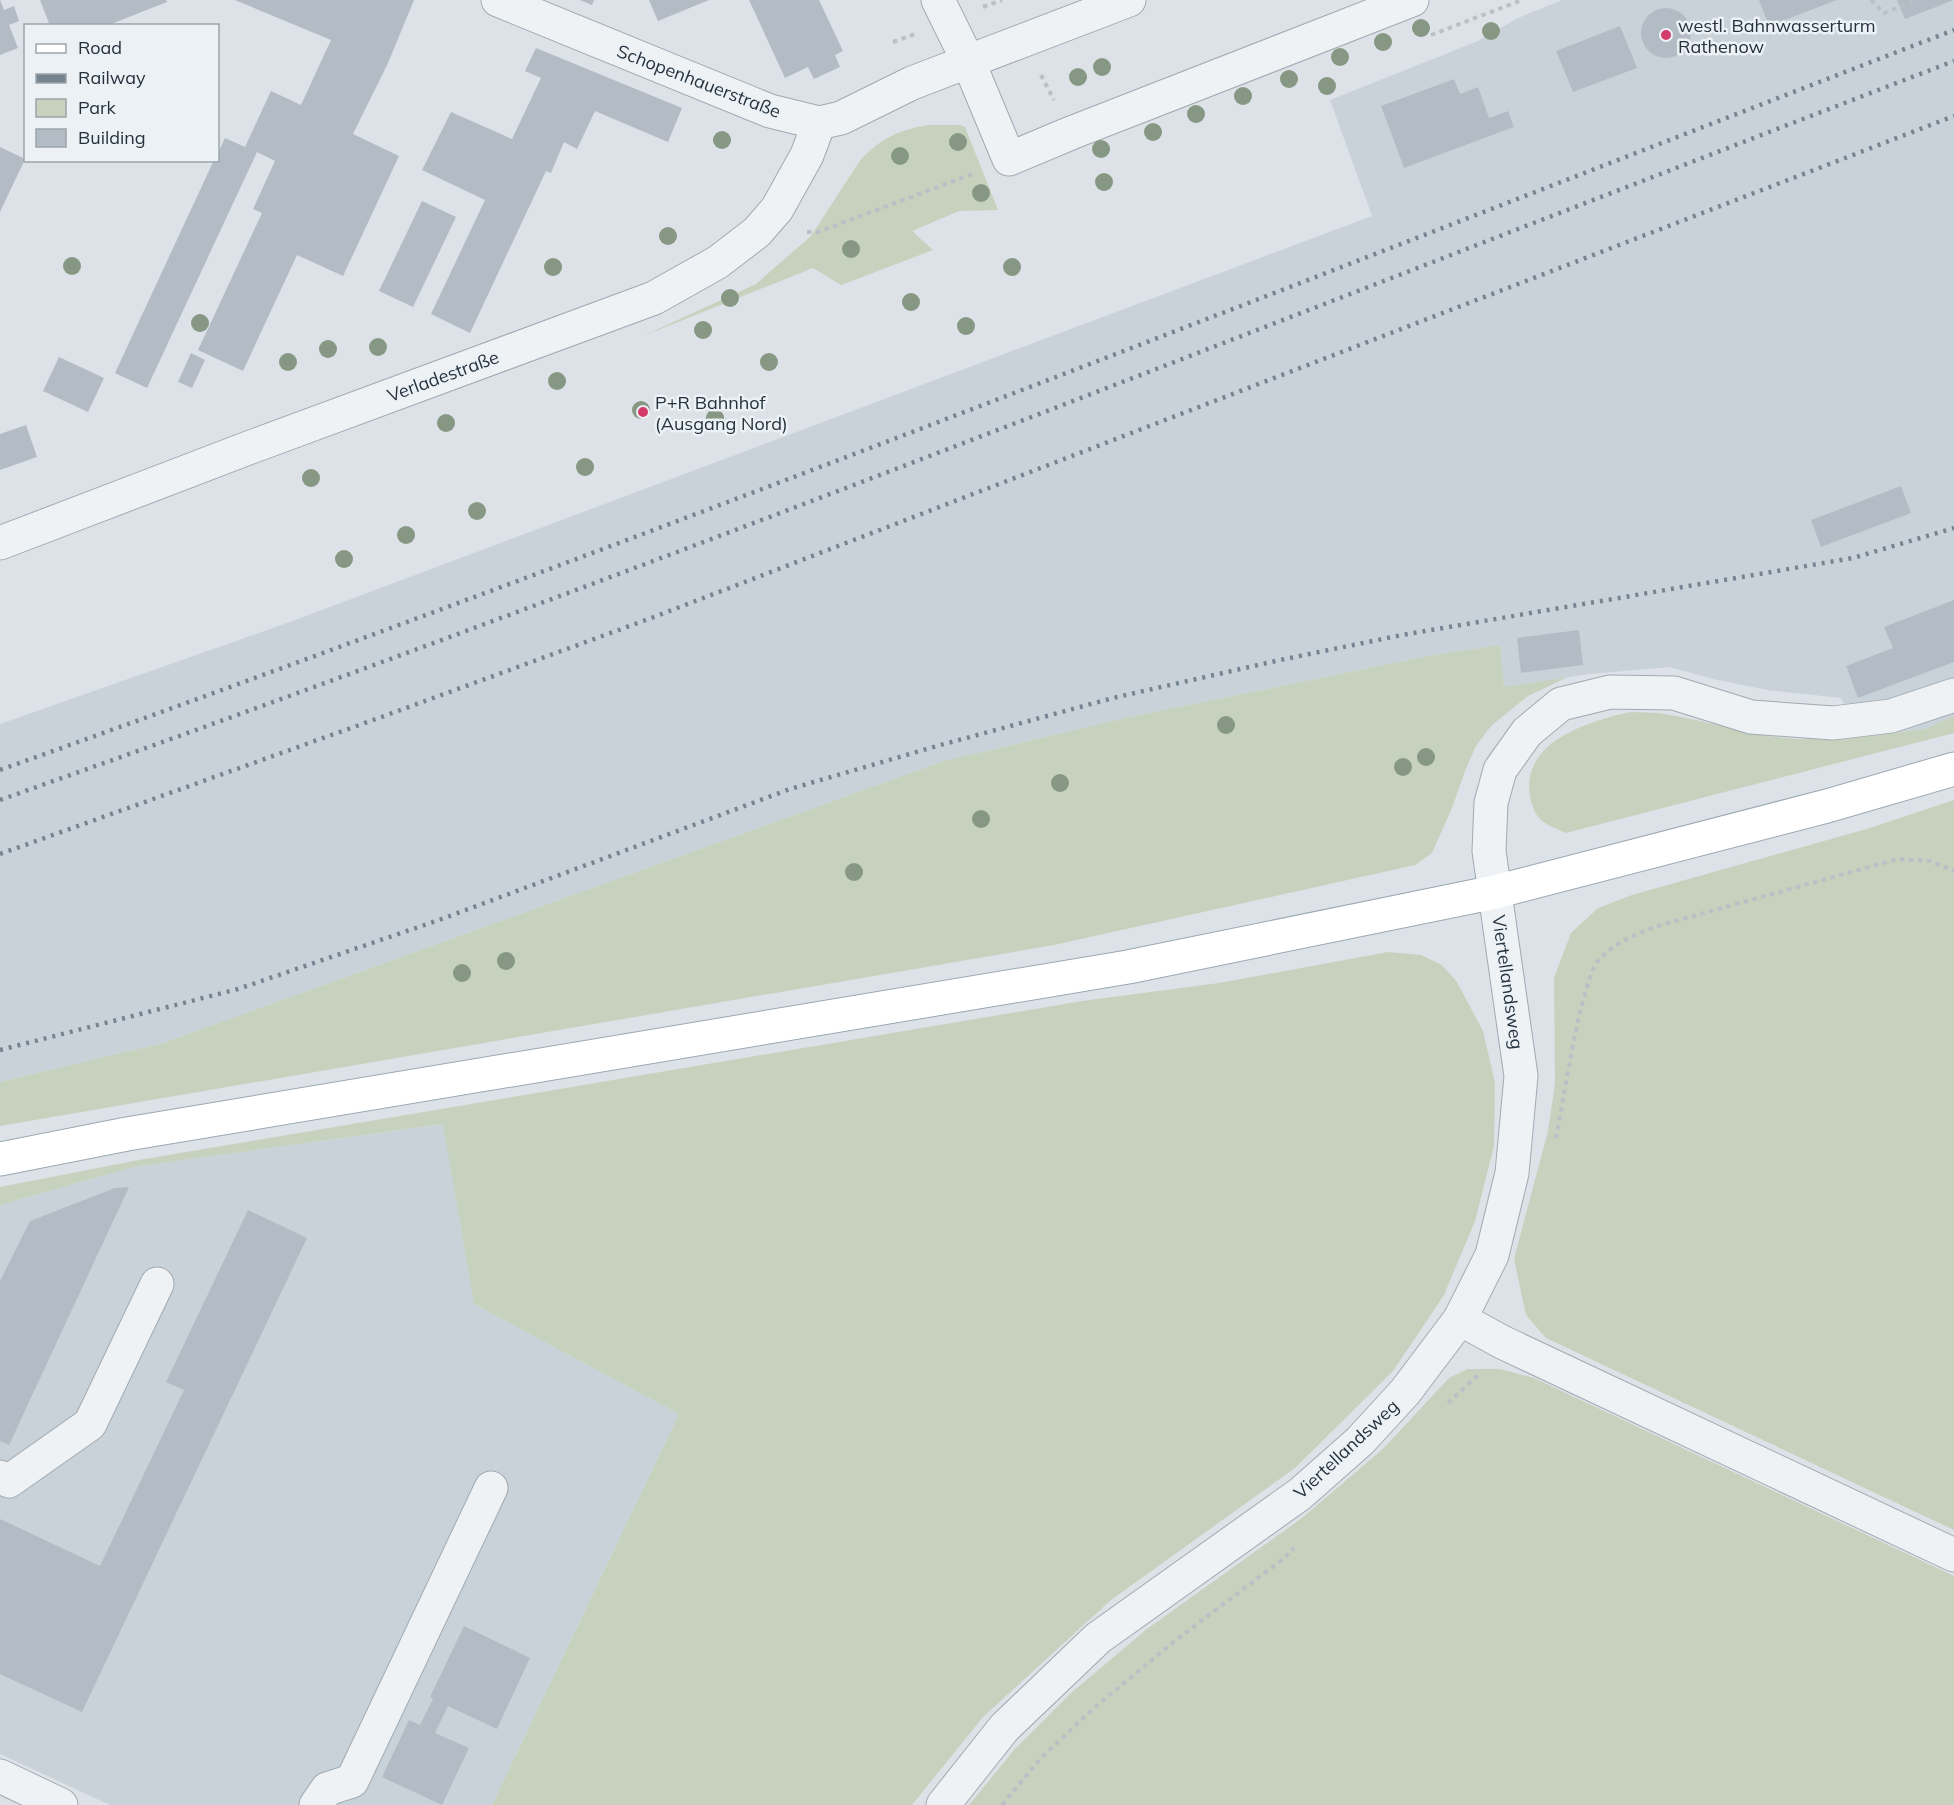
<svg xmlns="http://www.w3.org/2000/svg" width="1954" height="1805" font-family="Mulish,sans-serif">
<rect width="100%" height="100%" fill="#dce2e7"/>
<g fill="#cad2d9">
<polygon points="1562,0 1954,0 1954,716 1925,729 1859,737 1841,698 1767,690 1713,679 1669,667 1589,674 1504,687 1500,645 1428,656 1130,717 944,761 163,1043 0,1082 0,724 290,622 1372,216 1330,100 1478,41 1518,18"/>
<polygon points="444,1124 474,1304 679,1414 492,1805 110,1805 0,1754 0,1205 133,1167"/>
</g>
<g fill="#c6d2bd">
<path d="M 927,125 L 960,125 L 965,127 L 998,210 L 959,211 L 912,231 L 933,250 L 841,285 L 813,268 L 643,336 L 756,284 L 811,236 L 859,162 C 879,139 897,131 927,125 Z"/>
<polygon points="1500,645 1504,687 1568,677 1528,696 1491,726 1476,746 1465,771 1452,808 1432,853 1415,865 1054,945 0,1126 0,1082 163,1043 944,761 1130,717 1428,656"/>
<path d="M 1630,712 L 1659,713 L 1691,719 L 1766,736 L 1798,739 L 1859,737 L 1925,729 L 1954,716 L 1954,733 L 1566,833 C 1558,829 1548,826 1541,820 C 1533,814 1529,796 1529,786 C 1530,738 1592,721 1630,712 Z"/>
<polygon points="1954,800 1954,1530 1546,1338 1526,1315 1514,1259 1548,1131 1555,1083 1554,978 1571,933 1598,908 1632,895 1870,828"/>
<polygon points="1388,952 1421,955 1442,965 1457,982 1483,1031 1495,1083 1494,1146 1475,1221 1444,1295 1393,1371 1295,1468 1111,1600 983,1717 912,1805 492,1805 679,1414 474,1304 443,1124 133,1167 0,1205 0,1187 139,1160 1082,1001 1219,983"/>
<polygon points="1468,1369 1500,1369 1534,1378 1954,1576 1954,1805 969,1805 1014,1750 1071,1693 1147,1629 1302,1518 1383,1449 1449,1378"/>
</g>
<g fill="#b3bcc4">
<polygon points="0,0 4,10 14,6 19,21 9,25 18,48 0,55"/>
<polygon points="40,0 166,0 167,2 106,26 50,26"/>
<polygon points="235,0 414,0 388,63 353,134 399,156 343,276 297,255 243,371 198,350 262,213 253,209 275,161 257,152 147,388 115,373 214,160 218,160 218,153 225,138 245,147 271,91 301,105 331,40"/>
<polygon points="580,0 594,0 592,5"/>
<polygon points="649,0 709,0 658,21"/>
<polygon points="749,0 819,0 843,51 835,55 840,67 814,79 808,67 785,78"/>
<polygon points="1759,0 1837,0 1769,26"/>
<polygon points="1897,0 1954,0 1905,19"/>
<circle cx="1666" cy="33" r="25"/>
<polygon points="1620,26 1637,68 1573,92 1556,51"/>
<polygon points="536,48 682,108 668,142 595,111 577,149 564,142 551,173 546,171 470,333 431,314 485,200 422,170 451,112 512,139 541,78 525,71"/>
<polygon points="1454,79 1460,94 1478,87 1489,118 1508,111 1514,127 1404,168 1381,106"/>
<polygon points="0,147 25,159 0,212"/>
<polygon points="422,201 456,217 413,307 379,291"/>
<polygon points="191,353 205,360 192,388 178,382"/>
<polygon points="59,357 104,378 88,412 43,391"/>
<polygon points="26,425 37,457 0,470 0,434"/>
<polygon points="1901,486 1911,513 1821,547 1811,520"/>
<polygon points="1954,600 1954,662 1858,698 1846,666 1893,648 1884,627"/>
<polygon points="1579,630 1583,665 1521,673 1517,638"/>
<polygon points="129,1187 9,1445 0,1441 0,1281 30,1221 115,1188"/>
<polygon points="248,1210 307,1238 82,1712 0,1674 0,1519 100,1566 184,1390 166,1382"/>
<polygon points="464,1626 530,1658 497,1729 448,1706 435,1733 469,1748 442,1805 382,1777 409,1720 420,1725 433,1699 430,1697"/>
</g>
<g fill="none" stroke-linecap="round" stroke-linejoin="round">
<defs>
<g id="minor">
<polyline points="498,0 770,111 819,123 841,118 912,83 1129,0"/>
<polyline points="938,0 969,63 1009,159 1071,133 1412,0"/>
<polyline points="0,543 251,447 654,298 718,262 757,232 777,209 807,155 819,123"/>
<polyline points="1460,1319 1502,1342 1954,1555"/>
<polyline points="0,1477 9,1481 90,1424 157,1284"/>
<polyline points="0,1776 61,1805"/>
<polyline points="316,1805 327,1789 352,1781 491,1488"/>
<polyline points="943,1805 1004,1728 1098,1638 1300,1494 1360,1441 1405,1392 1460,1319 1492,1255 1512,1173 1521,1076 1489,851 1491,803 1500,770 1527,732 1561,704 1610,692 1674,693 1751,717 1833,723 1891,716 1954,695"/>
</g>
<polyline id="major" points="0,1159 127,1134 1128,967 1495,892 1827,806 1954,769"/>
</defs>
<use href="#minor" stroke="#a1aab1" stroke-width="35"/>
<use href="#major" stroke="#9ba9b3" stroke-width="35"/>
<g stroke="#bac0c5" stroke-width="4" stroke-dasharray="4.5 4.5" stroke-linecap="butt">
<polyline points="1871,0 1884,13 1918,0"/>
<polyline points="983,7 1002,0"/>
<polyline points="1431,35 1522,0"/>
<polyline points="893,42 915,34"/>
<polyline points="1041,75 1054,100"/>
<polyline points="807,232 818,232 975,173"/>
<path d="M 1556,1138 C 1563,1104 1581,978 1600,958 C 1618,941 1638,933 1661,925 L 1898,859 L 1930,861 L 1954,871"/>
<polyline points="1448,1403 1480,1373"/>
<polyline points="1002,1805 1041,1758 1094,1708 1176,1640 1283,1559 1294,1548"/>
</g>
<use href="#minor" stroke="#eff2f5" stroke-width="33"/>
<use href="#major" stroke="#fff" stroke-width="33"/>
<g stroke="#758491" stroke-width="4.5" stroke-dasharray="3 6" stroke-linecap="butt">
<path d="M 0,770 C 656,536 1304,281 1954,30"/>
<path d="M 0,800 C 657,568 1304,310 1954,61"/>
<polyline points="0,854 376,719 654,617 1954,116"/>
<polyline points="0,1050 238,989 439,920 790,789 937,746 1113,698 1280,660 1402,635 1853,558 1954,528"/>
</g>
</g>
<g fill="#869883">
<circle cx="1421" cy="28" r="9"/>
<circle cx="1491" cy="31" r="9"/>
<circle cx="1383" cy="42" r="9"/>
<circle cx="1340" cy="57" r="9"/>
<circle cx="1102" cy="67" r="9"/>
<circle cx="1078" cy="77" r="9"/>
<circle cx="1289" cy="79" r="9"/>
<circle cx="1327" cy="86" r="9"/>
<circle cx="1243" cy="96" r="9"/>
<circle cx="1196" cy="114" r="9"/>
<circle cx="1153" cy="132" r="9"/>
<circle cx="722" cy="140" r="9"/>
<circle cx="958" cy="142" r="9"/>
<circle cx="1101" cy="149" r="9"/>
<circle cx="900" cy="156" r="9"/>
<circle cx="1104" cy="182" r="9"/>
<circle cx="981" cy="193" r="9"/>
<circle cx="668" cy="236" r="9"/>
<circle cx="851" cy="249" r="9"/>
<circle cx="72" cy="266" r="9"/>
<circle cx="553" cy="267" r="9"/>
<circle cx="1012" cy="267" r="9"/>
<circle cx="730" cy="298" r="9"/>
<circle cx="911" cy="302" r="9"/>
<circle cx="200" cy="323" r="9"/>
<circle cx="966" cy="326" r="9"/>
<circle cx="703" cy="330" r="9"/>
<circle cx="378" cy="347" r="9"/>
<circle cx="328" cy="349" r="9"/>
<circle cx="288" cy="362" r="9"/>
<circle cx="769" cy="362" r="9"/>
<circle cx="557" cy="381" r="9"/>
<circle cx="641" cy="410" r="9"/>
<circle cx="715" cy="418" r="9"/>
<circle cx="446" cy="423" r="9"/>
<circle cx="585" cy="467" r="9"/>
<circle cx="311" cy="478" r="9"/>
<circle cx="477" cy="511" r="9"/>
<circle cx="406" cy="535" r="9"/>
<circle cx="344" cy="559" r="9"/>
<circle cx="1226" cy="725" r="9"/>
<circle cx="1426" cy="757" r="9"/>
<circle cx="1403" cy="767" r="9"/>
<circle cx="1060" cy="783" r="9"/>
<circle cx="981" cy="819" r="9"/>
<circle cx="854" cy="872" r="9"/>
<circle cx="506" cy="961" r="9"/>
<circle cx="462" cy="973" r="9"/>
</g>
<g fill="#d43a6a" stroke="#ecf1f5" stroke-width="2">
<circle cx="1666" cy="35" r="6"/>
<circle cx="643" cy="412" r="6"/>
</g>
<g text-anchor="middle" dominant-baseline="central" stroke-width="5" stroke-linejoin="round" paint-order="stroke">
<g font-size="18" fill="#25323e" stroke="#ecf1f5" text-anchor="start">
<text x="1678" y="25">westl. Bahnwasserturm<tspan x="1678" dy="21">Rathenow</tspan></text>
<text x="655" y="402">P+R Bahnhof<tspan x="655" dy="21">(Ausgang Nord)</tspan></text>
</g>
<g font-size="18" fill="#25323e" stroke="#ecf1f5">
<text transform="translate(699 81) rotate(21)">Schopenhauerstraße</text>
<text transform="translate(443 376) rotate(-20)">Verladestraße</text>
<text transform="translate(1508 982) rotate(82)">Viertellandsweg</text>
<text transform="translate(1346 1449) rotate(-43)">Viertellandsweg</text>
</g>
</g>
<rect x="24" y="24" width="195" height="138" fill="#ecf1f5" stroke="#9ca5ac" stroke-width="1.5"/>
<rect x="36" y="44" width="30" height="9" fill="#ffffff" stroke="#9ca5ac" stroke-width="1.5"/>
<text x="78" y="54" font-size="18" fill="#25323e">Road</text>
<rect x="36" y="74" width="30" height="9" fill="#758491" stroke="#9ca5ac" stroke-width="1.5"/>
<text x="78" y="84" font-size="18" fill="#25323e">Railway</text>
<rect x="36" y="99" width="30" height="18" fill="#c6d2bd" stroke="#9ca5ac" stroke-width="1.5"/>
<text x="78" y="114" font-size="18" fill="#25323e">Park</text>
<rect x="36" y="129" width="30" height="18" fill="#b3bcc4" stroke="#9ca5ac" stroke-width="1.5"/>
<text x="78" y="144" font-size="18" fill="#25323e">Building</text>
</svg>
